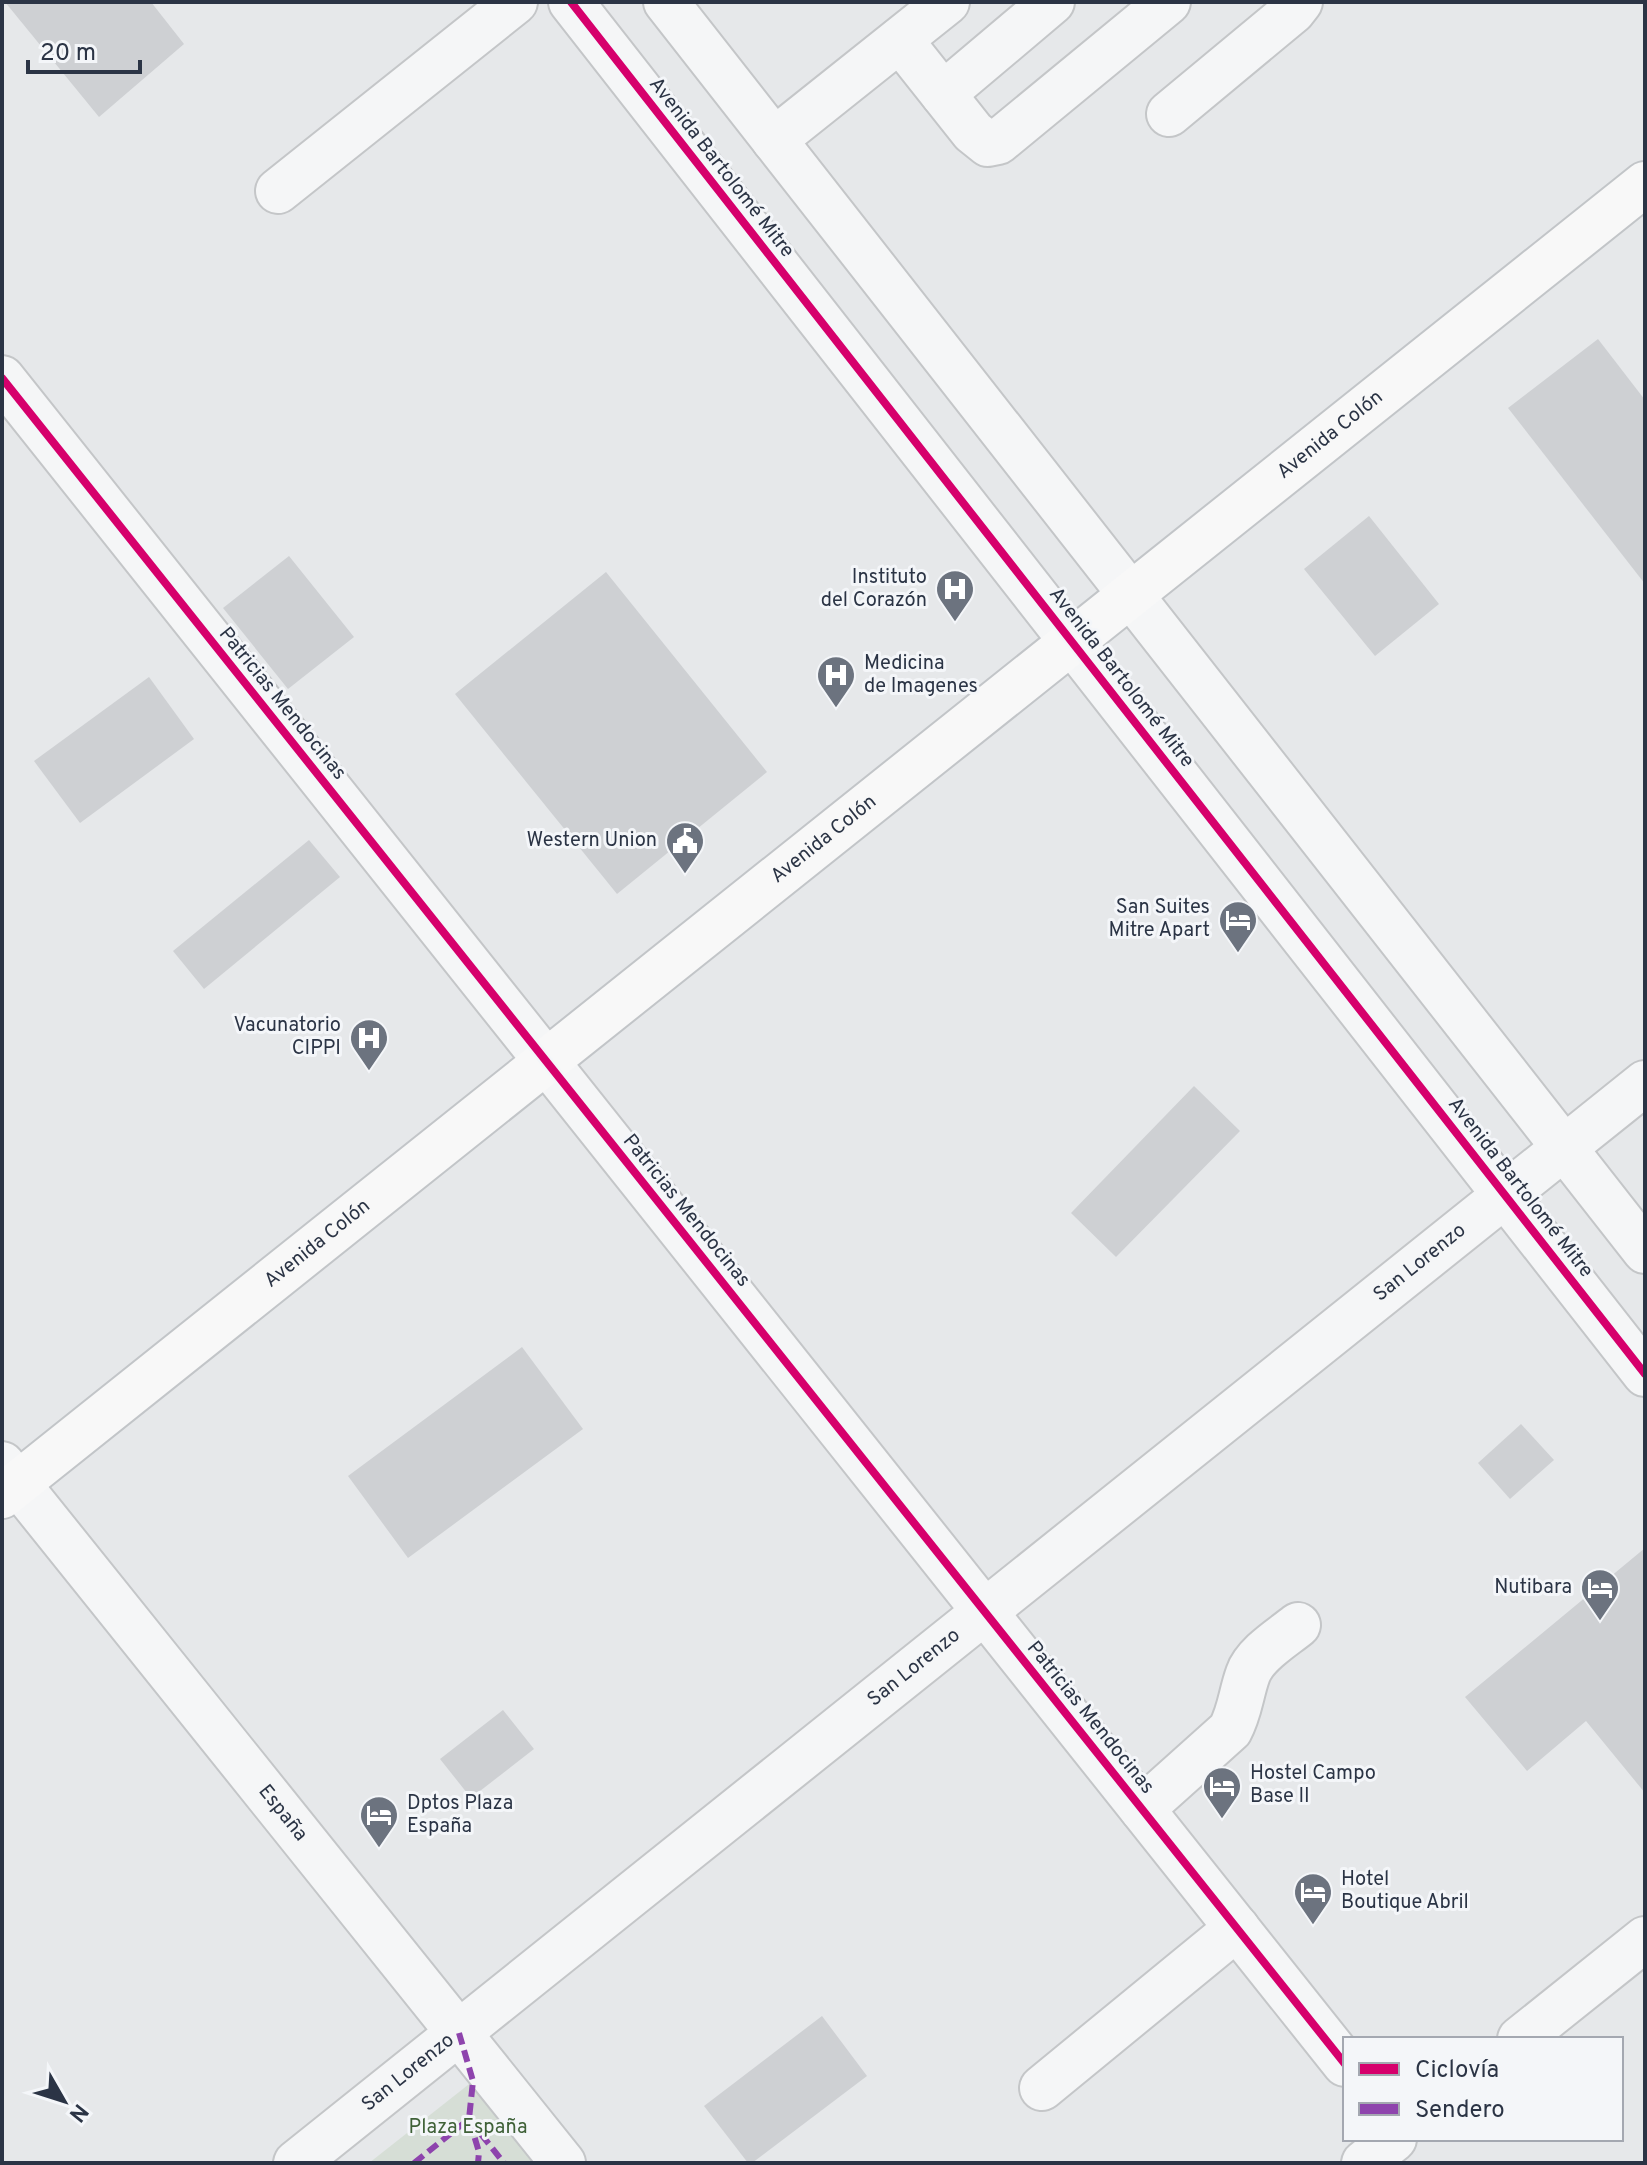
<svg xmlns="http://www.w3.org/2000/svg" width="1647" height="2165" font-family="Overpass,sans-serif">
<rect width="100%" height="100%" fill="#e6e8ea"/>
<polygon fill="#d6ded6" points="473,2081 538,2163 369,2163"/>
<g fill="#ced0d3">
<polygon points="5,2 151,2 184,44 99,117"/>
<polygon points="1598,339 1645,400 1645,584 1508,408"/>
<polygon points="1369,516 1439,604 1375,656 1304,569"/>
<polygon points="289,556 354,637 288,689 223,608"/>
<polygon points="606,572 767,772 617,894 455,694"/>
<polygon points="149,677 194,739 80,823 34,761"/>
<polygon points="309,840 340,877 204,989 173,951"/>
<polygon points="1194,1086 1240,1131 1116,1257 1071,1213"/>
<polygon points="522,1347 583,1429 408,1558 348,1476"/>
<polygon points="1521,1424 1554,1460 1510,1499 1478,1463"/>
<polygon points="1645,1548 1645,1793 1586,1721 1527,1771 1465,1697"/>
<polygon points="503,1710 534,1749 471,1798 440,1759"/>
<polygon points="822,2016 867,2076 752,2163 748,2163 704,2106"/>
</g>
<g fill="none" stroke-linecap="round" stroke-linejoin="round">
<defs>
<g id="minor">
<polyline points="571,2 1645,1374"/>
<polyline points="666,2 1645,1251"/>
<polyline points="900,40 973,132 988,144 998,142 1168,2"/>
<polyline points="943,94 1052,2"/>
<polyline points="1169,114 1293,11 1300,2"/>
<polyline points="774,140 947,2"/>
<polyline points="278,191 515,2"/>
<polyline points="2,378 1345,2064"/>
<path id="s1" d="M 2,1464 L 563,2163"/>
<path d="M 1142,1809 L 1230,1730 C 1240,1712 1241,1693 1248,1674 C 1255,1654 1282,1638 1298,1625"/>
<polyline points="1520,2039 1645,1939"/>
<polyline points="1042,2088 1237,1928"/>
<path id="s2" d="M 296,2163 L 1645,1083"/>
<polyline points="1364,2163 1394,2139"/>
</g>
<g id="major">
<path id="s3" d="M 2,1496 L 1645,184"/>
</g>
</defs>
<use href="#minor" stroke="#c4c6c8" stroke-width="48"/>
<use href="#major" stroke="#c2c5c8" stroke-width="48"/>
<use href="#minor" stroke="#f5f6f7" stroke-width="44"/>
<use href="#major" stroke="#f8f8f8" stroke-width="44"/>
<g stroke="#8e44ad" stroke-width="6" stroke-dasharray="12 6" stroke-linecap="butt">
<polyline points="459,2033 473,2081 469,2119 479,2152 478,2163"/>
<polyline points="414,2163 469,2119 504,2163"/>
</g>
<defs>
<g id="cycleway">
<polyline points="571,2 1645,1374"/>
<polyline points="2,378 1345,2064"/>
</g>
</defs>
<use href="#cycleway" stroke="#f4f6f9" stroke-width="13"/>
<use href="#cycleway" stroke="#d6006c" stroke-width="8"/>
</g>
<defs>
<symbol id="hospital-pin" viewBox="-11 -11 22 30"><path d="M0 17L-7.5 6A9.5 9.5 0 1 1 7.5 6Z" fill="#6c737f" stroke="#f4f6f9"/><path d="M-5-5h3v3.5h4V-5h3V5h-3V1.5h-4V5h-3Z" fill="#fff"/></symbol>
<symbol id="civic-pin" viewBox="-11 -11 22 30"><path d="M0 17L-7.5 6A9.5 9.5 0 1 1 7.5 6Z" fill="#6c737f" stroke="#f4f6f9"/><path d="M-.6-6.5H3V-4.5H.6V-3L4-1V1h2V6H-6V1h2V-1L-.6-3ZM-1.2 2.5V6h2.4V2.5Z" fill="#fff"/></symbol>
<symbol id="hotel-pin" viewBox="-11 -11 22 30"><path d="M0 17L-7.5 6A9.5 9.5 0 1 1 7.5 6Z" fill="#6c737f" stroke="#f4f6f9"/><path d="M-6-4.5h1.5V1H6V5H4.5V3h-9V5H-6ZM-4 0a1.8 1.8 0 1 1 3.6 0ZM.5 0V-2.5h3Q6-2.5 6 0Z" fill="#fff"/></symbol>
</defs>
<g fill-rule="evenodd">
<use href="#hospital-pin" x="933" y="567" width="44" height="60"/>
<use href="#hospital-pin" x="814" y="653" width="44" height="60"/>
<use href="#civic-pin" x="663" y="819" width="44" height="60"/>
<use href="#hotel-pin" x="1216" y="898" width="44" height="60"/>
<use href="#hospital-pin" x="347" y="1016" width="44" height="60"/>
<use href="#hotel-pin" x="1578" y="1566" width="44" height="60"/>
<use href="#hotel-pin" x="1200" y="1764" width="44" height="60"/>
<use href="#hotel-pin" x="357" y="1793" width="44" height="60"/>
<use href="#hotel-pin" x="1291" y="1870" width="44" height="60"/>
</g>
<g text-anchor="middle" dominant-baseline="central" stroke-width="6" stroke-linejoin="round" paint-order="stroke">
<g font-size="20" fill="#2b3445" stroke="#f4f6f9">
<text transform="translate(721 168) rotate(52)">Avenida Bartolomé Mitre</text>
<text stroke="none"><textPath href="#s3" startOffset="1700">Avenida Colón</textPath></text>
<text transform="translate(1121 678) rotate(52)">Avenida Bartolomé Mitre</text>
<text transform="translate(282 704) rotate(51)">Patricias Mendocinas</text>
<text stroke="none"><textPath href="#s3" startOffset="1052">Avenida Colón</textPath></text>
<text transform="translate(1520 1188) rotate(52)">Avenida Bartolomé Mitre</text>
<text transform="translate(686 1211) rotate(51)">Patricias Mendocinas</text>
<text stroke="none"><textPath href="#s3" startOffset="404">Avenida Colón</textPath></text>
<text stroke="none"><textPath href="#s2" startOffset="1440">San Lorenzo</textPath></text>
<text stroke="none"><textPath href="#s2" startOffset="792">San Lorenzo</textPath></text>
<text transform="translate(1090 1718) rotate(51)">Patricias Mendocinas</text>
<text stroke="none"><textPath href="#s1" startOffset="448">España</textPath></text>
<text stroke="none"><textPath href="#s2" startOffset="144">San Lorenzo</textPath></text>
</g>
<g font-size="20" fill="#2b3445" stroke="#f4f6f9" text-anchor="end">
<text x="927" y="578">Instituto<tspan x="927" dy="23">del Corazón</tspan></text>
<text x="864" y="664" text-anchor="start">Medicina<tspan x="864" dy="23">de Imagenes</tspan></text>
<text x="657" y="841">Western Union</text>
<text x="1210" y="908">San Suites<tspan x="1210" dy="23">Mitre Apart</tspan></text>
<text x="341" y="1026">Vacunatorio<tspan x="341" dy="23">CIPPI</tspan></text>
<text x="1572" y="1588">Nutibara</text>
<text x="1250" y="1774" text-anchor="start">Hostel Campo<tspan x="1250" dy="23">Base II</tspan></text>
<text x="407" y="1804" text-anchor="start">Dptos Plaza<tspan x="407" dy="23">España</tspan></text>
<text x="1341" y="1880" text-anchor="start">Hotel<tspan x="1341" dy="23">Boutique Abril</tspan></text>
</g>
<g font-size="20" fill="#3f6138" stroke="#f4f6f9">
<text x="468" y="2128">Plaza España</text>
</g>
</g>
<rect width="1647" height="2165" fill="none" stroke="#2b3445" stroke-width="8"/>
<rect x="1343" y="2037" width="280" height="104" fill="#f4f6f9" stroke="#a4a8b1" stroke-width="2"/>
<rect x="1359" y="2063" width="40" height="12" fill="#d6006c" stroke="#a4a8b1" stroke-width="2"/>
<text x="1415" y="2077" font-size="24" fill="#2b3445">Ciclovía</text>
<rect x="1359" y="2103" width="40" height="12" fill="#8e44ad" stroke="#a4a8b1" stroke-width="2"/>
<text x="1415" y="2117" font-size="24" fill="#2b3445">Sendero</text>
<g transform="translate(64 2101) rotate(129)" stroke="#f4f6f9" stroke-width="6" paint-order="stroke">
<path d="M0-6L14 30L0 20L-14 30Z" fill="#2b3445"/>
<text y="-12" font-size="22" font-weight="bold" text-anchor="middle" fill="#2b3445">N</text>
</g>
<path d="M28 60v12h112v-12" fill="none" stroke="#2b3445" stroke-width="4"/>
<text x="40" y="60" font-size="24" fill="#2b3445" stroke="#f4f6f9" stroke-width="6" paint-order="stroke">20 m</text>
</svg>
